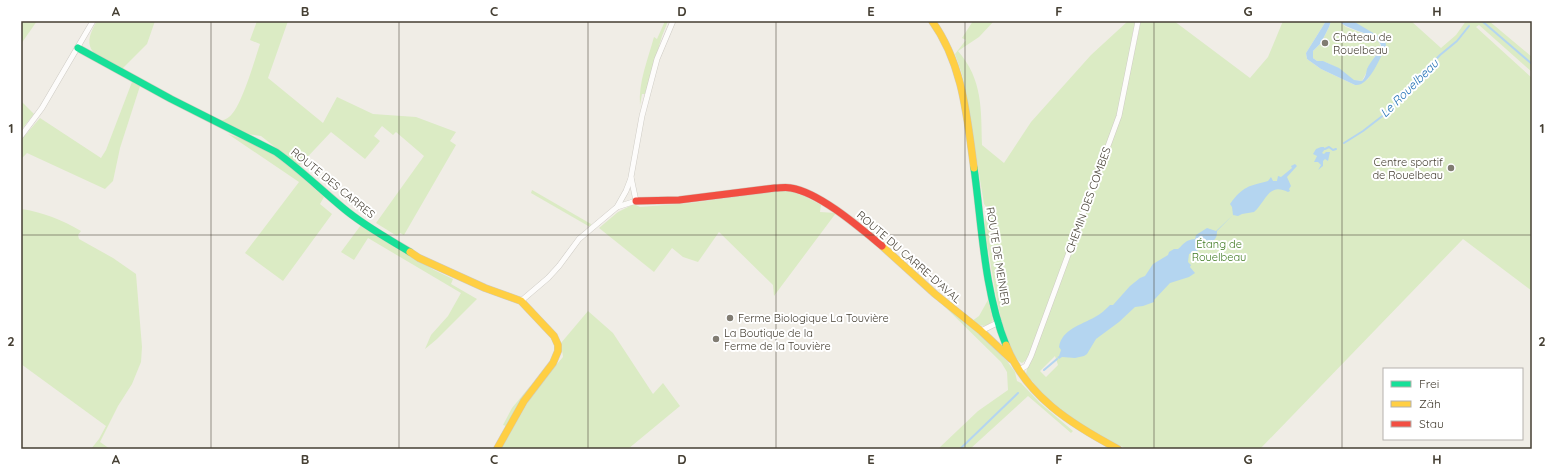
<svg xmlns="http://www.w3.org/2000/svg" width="1553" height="470" font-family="Quicksand,sans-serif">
<rect width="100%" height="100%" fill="#f0ede6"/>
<g fill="#dbebc4" fill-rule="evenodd">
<polygon points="21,21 37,21 21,44"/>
<path d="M 97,21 L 155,21 L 147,44 L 122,69 C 97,55 78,52 97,21 Z"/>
<path d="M 257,21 L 288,21 L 268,78 L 323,123 L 337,97 L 373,114 L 416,117 L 456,132 L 450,141 L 456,145 L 404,235 L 400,233 L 397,236 L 376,223 L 424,156 L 396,132 L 393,135 L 382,126 L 374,136 L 380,141 L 365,159 L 331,132 L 299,166 L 261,136 L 248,134 L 220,121 C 223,120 227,119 229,117 C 241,109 255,59 260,44 L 250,40 Z"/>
<path d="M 665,21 L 668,21 L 662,36 L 645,94 L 642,94 L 640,105 C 638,83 648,59 654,37 L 657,39 Z"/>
<path d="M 973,21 L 994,21 L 979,37 L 958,51 C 983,80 981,109 982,145 L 1004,163 L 1031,122 L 1091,55 L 1128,21 L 1135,21 L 1118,113 L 1030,353 L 1025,361 L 1022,363 C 1003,355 992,270 988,249 C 987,241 983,229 985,221 C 985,218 988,214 989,210 L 984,204 L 975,149 L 973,150 L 963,77 L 955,54 L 966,40 L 962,38 Z"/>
<path d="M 1141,21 L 1174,21 L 1250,78 L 1268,57 L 1283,21 L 1326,21 L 1306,53 L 1307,59 L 1321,69 L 1355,85 L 1368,79 L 1386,45 L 1353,21 L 1411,21 L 1441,48 L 1456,35 L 1466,21 L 1489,21 L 1532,57 L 1532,72 L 1479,25 L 1476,27 L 1532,78 L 1532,291 L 1463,239 L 1260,449 L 1127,449 L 1094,433 L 1062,412 L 1047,399 L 1026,374 L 1027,369 L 1032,360 L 1121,115 ZM 1055,356 L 1058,365 L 1046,377 L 1040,371 Z"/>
<path d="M 1331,21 L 1339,21 L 1346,27 L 1377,39 C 1381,45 1382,49 1376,54 L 1362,81 C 1359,80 1356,81 1353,80 C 1341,73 1332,61 1317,61 L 1313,58 L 1312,53 L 1313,51 L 1321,43 L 1329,27 Z"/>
<polygon points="132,82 140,86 120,148 113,181 105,189 27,153 21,159 21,140 40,118 101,158 106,150"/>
<polygon points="21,101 34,114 21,130"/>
<polygon points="228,134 242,139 243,138 271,152 299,172 298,174 324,197 320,204 332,214 283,281 245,253 299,182"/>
<polygon points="532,190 591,224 590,227 531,193"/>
<polygon points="787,190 804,196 821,205 820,212 836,213 774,296 773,285 719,232 698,262 683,257 672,248 654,272 599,228 618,212 634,204 640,207 691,203"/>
<path d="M 21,209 C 43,212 62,220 81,231 L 78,235 L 79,239 L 113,258 L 136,274 L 142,347 L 141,362 L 132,384 L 118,406 L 100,442 L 110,449 L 91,449 L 99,439 L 106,426 L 21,364 Z"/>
<polygon points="361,225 434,270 453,279 451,284 477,299 437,339 425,349 431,335 448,316 461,293 368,238 354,260 341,252"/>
<path d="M 988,300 L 993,320 C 986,329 980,326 972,321 L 979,316 Z"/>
<polygon points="942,304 984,338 1007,361 1015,372 1017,381 1021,383 1040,403 1073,431 1071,433 1028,396 970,449 938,449 978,411 1008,390 1007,372 1001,362"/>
<polygon points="588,311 613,333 653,394 663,383 680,406 628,449 501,449 536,388 563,357 561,343"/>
<polygon points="531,385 506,426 503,425 512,408"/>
</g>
<g fill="#b4d5f0">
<path d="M 1326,21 L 1331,21 L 1329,27 L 1321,43 L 1313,51 L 1313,58 L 1317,61 L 1323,61 L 1339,68 L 1354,80 L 1362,81 C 1366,77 1366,73 1367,69 C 1371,60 1379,54 1381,45 C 1375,32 1350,32 1339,21 L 1353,21 L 1385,40 L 1386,45 L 1385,49 C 1379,59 1369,87 1355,85 L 1321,69 L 1307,59 L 1306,53 Z"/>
<polygon points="1321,147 1324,147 1325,149 1322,153 1324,154 1326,152 1330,152 1328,161 1325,159 1323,161 1323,166 1318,170 1321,165 1318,162 1314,162 1317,156 1313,154 1316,149"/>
<path d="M 1295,164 L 1297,166 L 1287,177 L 1291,186 L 1289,189 L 1290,191 L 1288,192 C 1268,182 1266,202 1254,212 L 1242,214 L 1238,216 L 1233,215 L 1217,231 C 1217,240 1214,239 1209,245 L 1205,243 L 1197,251 L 1189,254 L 1188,262 L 1191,265 L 1190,267 L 1195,273 L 1189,277 L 1170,283 L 1154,300 L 1154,302 L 1143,306 L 1135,307 L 1119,322 L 1096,339 L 1087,354 L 1084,356 L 1075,358 L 1062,357 L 1059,359 L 1057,357 L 1059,356 L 1061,350 L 1059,347 C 1062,329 1081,325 1095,317 C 1101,314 1105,310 1110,305 L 1113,305 L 1130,286 L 1140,278 L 1145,276 L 1153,264 L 1168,255 L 1169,252 L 1174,249 L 1178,249 C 1185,243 1185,240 1195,239 L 1196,235 L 1207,228 L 1216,231 L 1233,215 L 1232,207 L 1230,204 C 1243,186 1249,186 1268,181 L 1271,177 L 1273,181 L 1277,181 L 1278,176 L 1281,177 L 1292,168 L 1291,166 Z"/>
</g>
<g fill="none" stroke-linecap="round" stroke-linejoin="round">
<g stroke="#b4d5f0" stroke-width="2">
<polyline points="1482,21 1532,64"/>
<polyline points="1344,143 1363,131 1385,114 1440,55 1457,41 1469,26"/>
<polyline points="1325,149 1329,147 1333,150 1336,149"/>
<polyline points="1044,370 1057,359"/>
<polyline points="960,449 1018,393"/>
</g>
<defs>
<g id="street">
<polyline points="21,136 42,108 93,21"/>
<polyline points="617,207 626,191 631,178"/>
<polyline points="521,301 548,278 559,266 579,239 592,228 617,207 636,201 631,177 642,116 657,59 673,21"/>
<polyline points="981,331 999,322"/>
<polyline points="1019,370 1026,366 1031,356 1119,116 1138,21"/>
</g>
<g id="fast">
<path d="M 78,48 L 171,99 L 276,152 C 300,169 320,189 343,208 C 363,225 387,238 410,252"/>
<path d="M 974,168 C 982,226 984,291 1006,345"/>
</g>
<g id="slow">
<path d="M 932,21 C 963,64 967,117 974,168"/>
<polyline points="882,246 935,294 981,331 1011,359"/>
<polyline points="410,252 419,258 485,288 521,301 554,336 558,345 558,351 553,363 524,401 497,449"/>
<path d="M 1006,345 C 1026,396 1071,424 1118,449"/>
</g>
<path id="jam" d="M 636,201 L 679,200 L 775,188 C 780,188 786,187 791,188 C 820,193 859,227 882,246"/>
</defs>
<use href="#street" stroke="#cecbc4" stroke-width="6"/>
<use href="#fast" stroke="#cfcabd" stroke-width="8"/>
<use href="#slow" stroke="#cfcabd" stroke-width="8"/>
<use href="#jam" stroke="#cfcabd" stroke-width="8"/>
<use href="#street" stroke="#fdfcfb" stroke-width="5"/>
<use href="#fast" stroke="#16e098" stroke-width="7"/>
<use href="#slow" stroke="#ffcf43" stroke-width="7"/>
<use href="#jam" stroke="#f24e42" stroke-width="7"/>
</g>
<path fill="none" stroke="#453f33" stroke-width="1" stroke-opacity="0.55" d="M 211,21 L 211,449M 399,21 L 399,449M 588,21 L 588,449M 776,21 L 776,449M 965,21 L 965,449M 1154,21 L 1154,449M 1342,21 L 1342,449M 21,235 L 1532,235"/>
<g fill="#817c72" stroke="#fff" stroke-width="1.5">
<circle cx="1325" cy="43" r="4"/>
<circle cx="1451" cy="168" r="4"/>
<circle cx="730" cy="318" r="4"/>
<circle cx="716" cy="339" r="4"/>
</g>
<g text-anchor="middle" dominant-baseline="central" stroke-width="4" stroke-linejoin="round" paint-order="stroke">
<g font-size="11" fill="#453f33" stroke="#fff" text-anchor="start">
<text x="1333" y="37">Château de<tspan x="1333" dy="13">Rouelbeau</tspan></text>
<text x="1443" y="162" text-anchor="end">Centre sportif<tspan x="1443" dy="13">de Rouelbeau</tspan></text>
<text x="738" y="318">Ferme Biologique La Touvière</text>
<text x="724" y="333">La Boutique de la<tspan x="724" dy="13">Ferme de la Touvière</tspan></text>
</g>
<g font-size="11" fill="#453f33" stroke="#fff">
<text transform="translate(333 183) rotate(39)">ROUTE DES CARRES</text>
<text transform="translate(1088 200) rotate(-70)">CHEMIN DES COMBES</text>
<text transform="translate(998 256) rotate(81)">ROUTE DE MEINIER</text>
<text transform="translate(909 257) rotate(41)">ROUTE DU CARRE-D'AVAL</text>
</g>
<g font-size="11" fill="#407a23" stroke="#fff">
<text x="1219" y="244">Étang de<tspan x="1219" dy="13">Rouelbeau</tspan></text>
</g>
<g font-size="12" font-style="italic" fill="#2673b7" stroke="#fff">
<text transform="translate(1409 88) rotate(-45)">Le Rouelbeau</text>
</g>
</g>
<rect width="1553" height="470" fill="none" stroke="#ffffff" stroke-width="44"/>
<rect x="1383" y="368" width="140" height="72" fill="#ffffff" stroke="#b5b2ad"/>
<rect x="1391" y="381" width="20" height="6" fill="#16e098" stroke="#b5b2ad"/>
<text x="1419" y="388" font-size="12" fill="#453f33">Frei</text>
<rect x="1391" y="401" width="20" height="6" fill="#ffcf43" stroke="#b5b2ad"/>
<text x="1419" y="408" font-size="12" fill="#453f33">Zäh</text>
<rect x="1391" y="421" width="20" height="6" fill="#f24e42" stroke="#b5b2ad"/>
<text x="1419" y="428" font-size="12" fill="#453f33">Stau</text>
<rect x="22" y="22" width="1509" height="426" fill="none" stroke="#453f33" stroke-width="1.5"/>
<g font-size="13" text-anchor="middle" font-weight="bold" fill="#453f33">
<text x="116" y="16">A</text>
<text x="305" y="16">B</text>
<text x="494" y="16">C</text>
<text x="682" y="16">D</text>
<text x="871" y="16">E</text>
<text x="1059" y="16">F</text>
<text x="1248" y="16">G</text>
<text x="1437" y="16">H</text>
<text x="11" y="133">1</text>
<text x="1542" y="133">1</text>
<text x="11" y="346">2</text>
<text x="1542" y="346">2</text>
<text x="116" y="464">A</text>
<text x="305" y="464">B</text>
<text x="494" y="464">C</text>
<text x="682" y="464">D</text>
<text x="871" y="464">E</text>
<text x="1059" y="464">F</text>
<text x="1248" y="464">G</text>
<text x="1437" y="464">H</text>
</g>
</svg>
